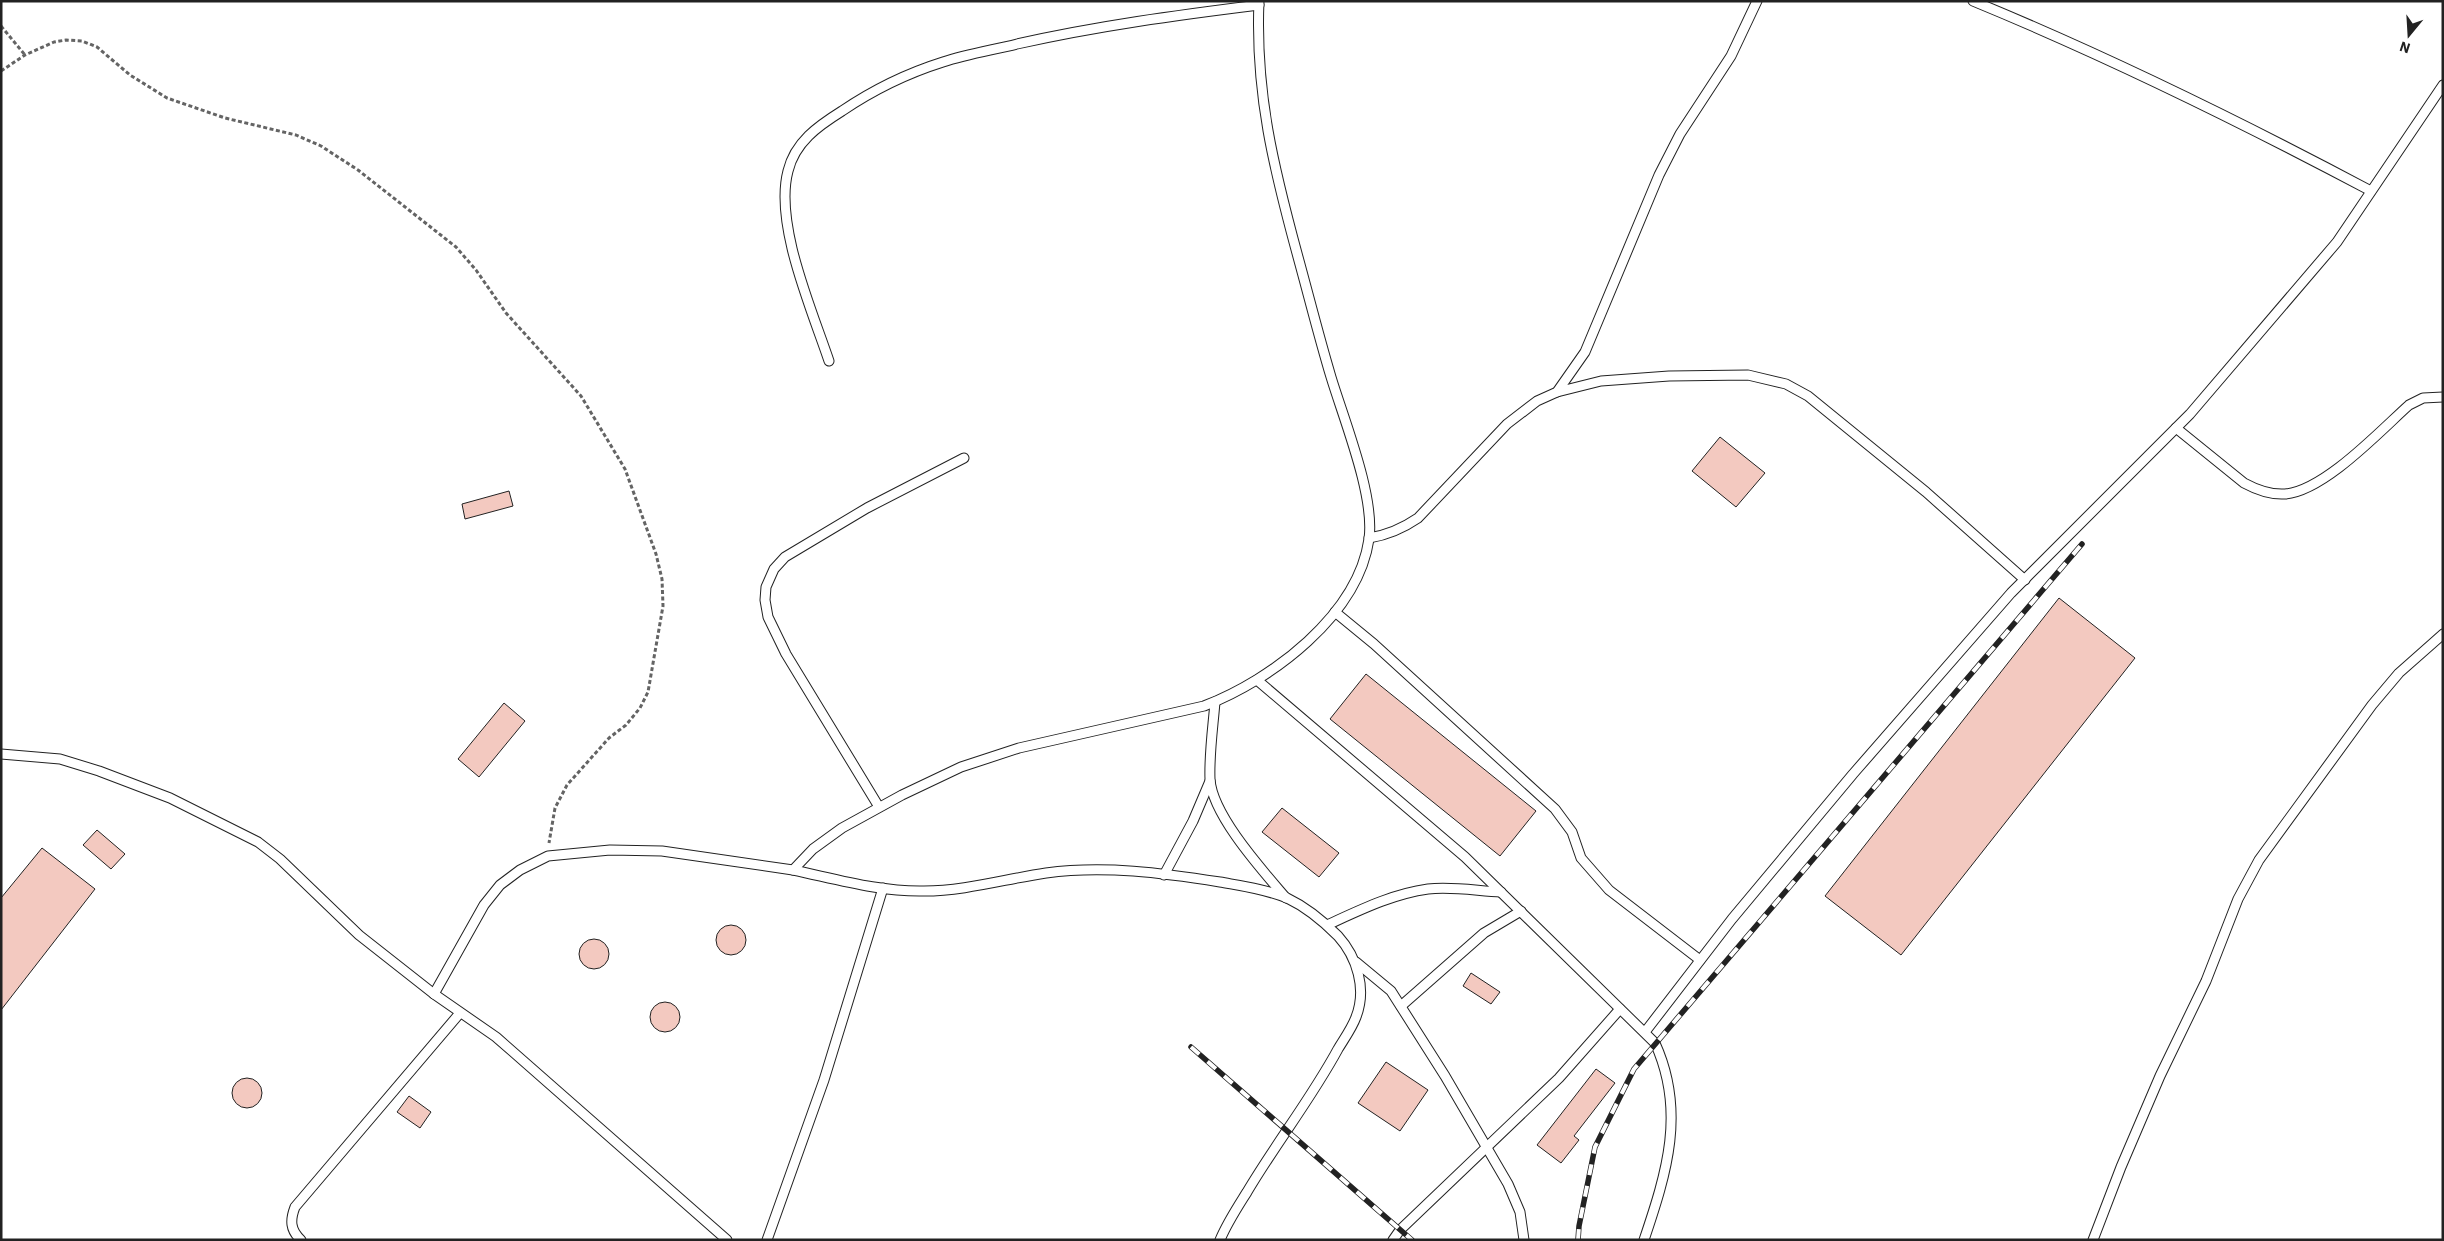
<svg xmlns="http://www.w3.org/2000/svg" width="2444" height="1241" font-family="'IBM Plex Sans',sans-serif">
<rect width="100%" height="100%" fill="#fff"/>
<g fill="#f3c9c0" stroke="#222">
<polygon points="1720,437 1765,473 1736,507 1692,471"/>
<polygon points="509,491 513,506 465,519 462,504"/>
<polygon points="2059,598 2135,658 1901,955 1825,896"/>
<polygon points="1366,674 1536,811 1500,856 1330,719"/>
<polygon points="504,703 525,721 479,777 458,759"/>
<polygon points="1282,808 1339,853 1319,877 1262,832"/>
<polygon points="97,830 125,854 111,869 83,845"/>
<polygon points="42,848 95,889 1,1010 1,898"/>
<circle cx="731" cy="940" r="15"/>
<circle cx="594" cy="954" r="15"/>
<polygon points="1471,973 1500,992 1491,1004 1463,986"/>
<circle cx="665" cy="1017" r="15"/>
<polygon points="1386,1062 1428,1090 1400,1131 1358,1103"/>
<polygon points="1596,1069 1615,1083 1574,1136 1579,1140 1561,1163 1537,1145"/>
<circle cx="247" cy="1093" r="15"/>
<polygon points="409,1096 431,1112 420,1128 397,1112"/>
</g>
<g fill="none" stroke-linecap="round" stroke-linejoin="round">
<defs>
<g id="lane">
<path d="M 1973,1 C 2109,57 2241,122 2371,191"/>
<path d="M 829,361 C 812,310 774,224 788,171 C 795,142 818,126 842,111 C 873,90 908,73 943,62 C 967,54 993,50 1017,44 C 1097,26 1178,15 1259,5"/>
<polyline points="1557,392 1601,381 1669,376 1748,375 1786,384 1808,396 1926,492 2025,580"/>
<path d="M 2176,428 L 2244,483 C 2257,490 2270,495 2285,494 C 2324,491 2380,431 2409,405 L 2423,398 L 2443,397"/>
<path d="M 1369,538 C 1388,535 1402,529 1418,518 L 1507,424 L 1537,401 L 1557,392 L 1585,352 L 1659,175 L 1680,134 L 1731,56 L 1757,1"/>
<polyline points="1335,612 1374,644 1555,809 1572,832 1581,858 1609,890 1700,960"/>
<path d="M 1257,680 L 1465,857 L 1655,1043 C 1686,1111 1667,1172 1644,1240"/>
<path d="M 1215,702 C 1213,727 1209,754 1210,779 C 1212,815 1263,871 1286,898"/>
<polyline points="1,754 60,759 99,771 170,798 258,842 280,859 359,935 434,994 496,1037 727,1240"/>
<polyline points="879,807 786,654 768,617 765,600 766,587 774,569 785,557 867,508 964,458"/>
<path d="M 793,870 C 836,879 880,892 924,891 C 965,891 1005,879 1046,873 C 1104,865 1163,873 1220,882 C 1242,886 1265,889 1287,898 C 1306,907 1323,921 1338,936 C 1357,957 1367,989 1356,1017 C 1352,1028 1344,1039 1338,1049 C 1311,1099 1276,1143 1247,1192 C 1237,1208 1227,1223 1220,1240"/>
<polyline points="1164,875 1193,821 1210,781"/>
<path d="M 1327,925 C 1360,910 1392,894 1428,889 C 1451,886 1478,891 1501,892"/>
<polyline points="1356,962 1391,991 1445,1076 1508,1184 1520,1212 1524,1240"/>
<path d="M 434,994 L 484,905 L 500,885 L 520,870 L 548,856 L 610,850 L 662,851 L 793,870 L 813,849 L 842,828 L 902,795 L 961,767 L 1019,748 L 1204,706 C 1272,680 1358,615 1369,539 C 1375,496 1344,420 1331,377 C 1319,337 1309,297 1298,257 C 1274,169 1255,93 1259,1"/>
<polyline points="1401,1006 1484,933 1521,911"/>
<polyline points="1645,1032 1732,919 1853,774 2011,593 2190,414 2337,242 2443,85"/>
<path d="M 301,1240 C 290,1230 290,1220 295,1207 L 460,1013"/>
<polyline points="767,1240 824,1080 883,888"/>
<polyline points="1393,1240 1400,1230 1559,1078 1620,1009"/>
<polyline points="2093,1240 2121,1167 2160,1076 2206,981 2238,899 2259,860 2372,705 2399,673 2443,634"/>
</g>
</defs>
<use href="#lane" stroke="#222" stroke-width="11"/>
<g stroke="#646464" stroke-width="3" stroke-dasharray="4 2.5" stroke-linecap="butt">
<polyline points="1,26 25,55"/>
<polyline points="1,71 25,55 54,42 66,40 82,41 97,47 130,75 167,98 225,118 296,135 321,146 358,170 456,247 476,270 506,313 581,396 625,469 656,554 662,579 663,606 648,692 640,708 626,725 609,738 567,785 555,808 549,843"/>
</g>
<use href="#lane" stroke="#fff" stroke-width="9"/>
<defs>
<g id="rail">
<polyline points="1191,1047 1412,1240"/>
<polyline points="1578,1240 1579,1226 1595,1147 1634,1069 2082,544"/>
</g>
</defs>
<use href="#rail" stroke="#222" stroke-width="5.5"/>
<use href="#rail" stroke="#fff" stroke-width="4" stroke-dasharray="11" stroke-linecap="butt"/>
</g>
<rect width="2444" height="1241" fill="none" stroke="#222222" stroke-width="5"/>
<g transform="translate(2409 35) rotate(198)" stroke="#ffffff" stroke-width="4" paint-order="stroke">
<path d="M0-4L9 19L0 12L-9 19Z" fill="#222222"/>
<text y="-8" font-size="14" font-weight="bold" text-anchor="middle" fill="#222222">N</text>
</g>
</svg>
